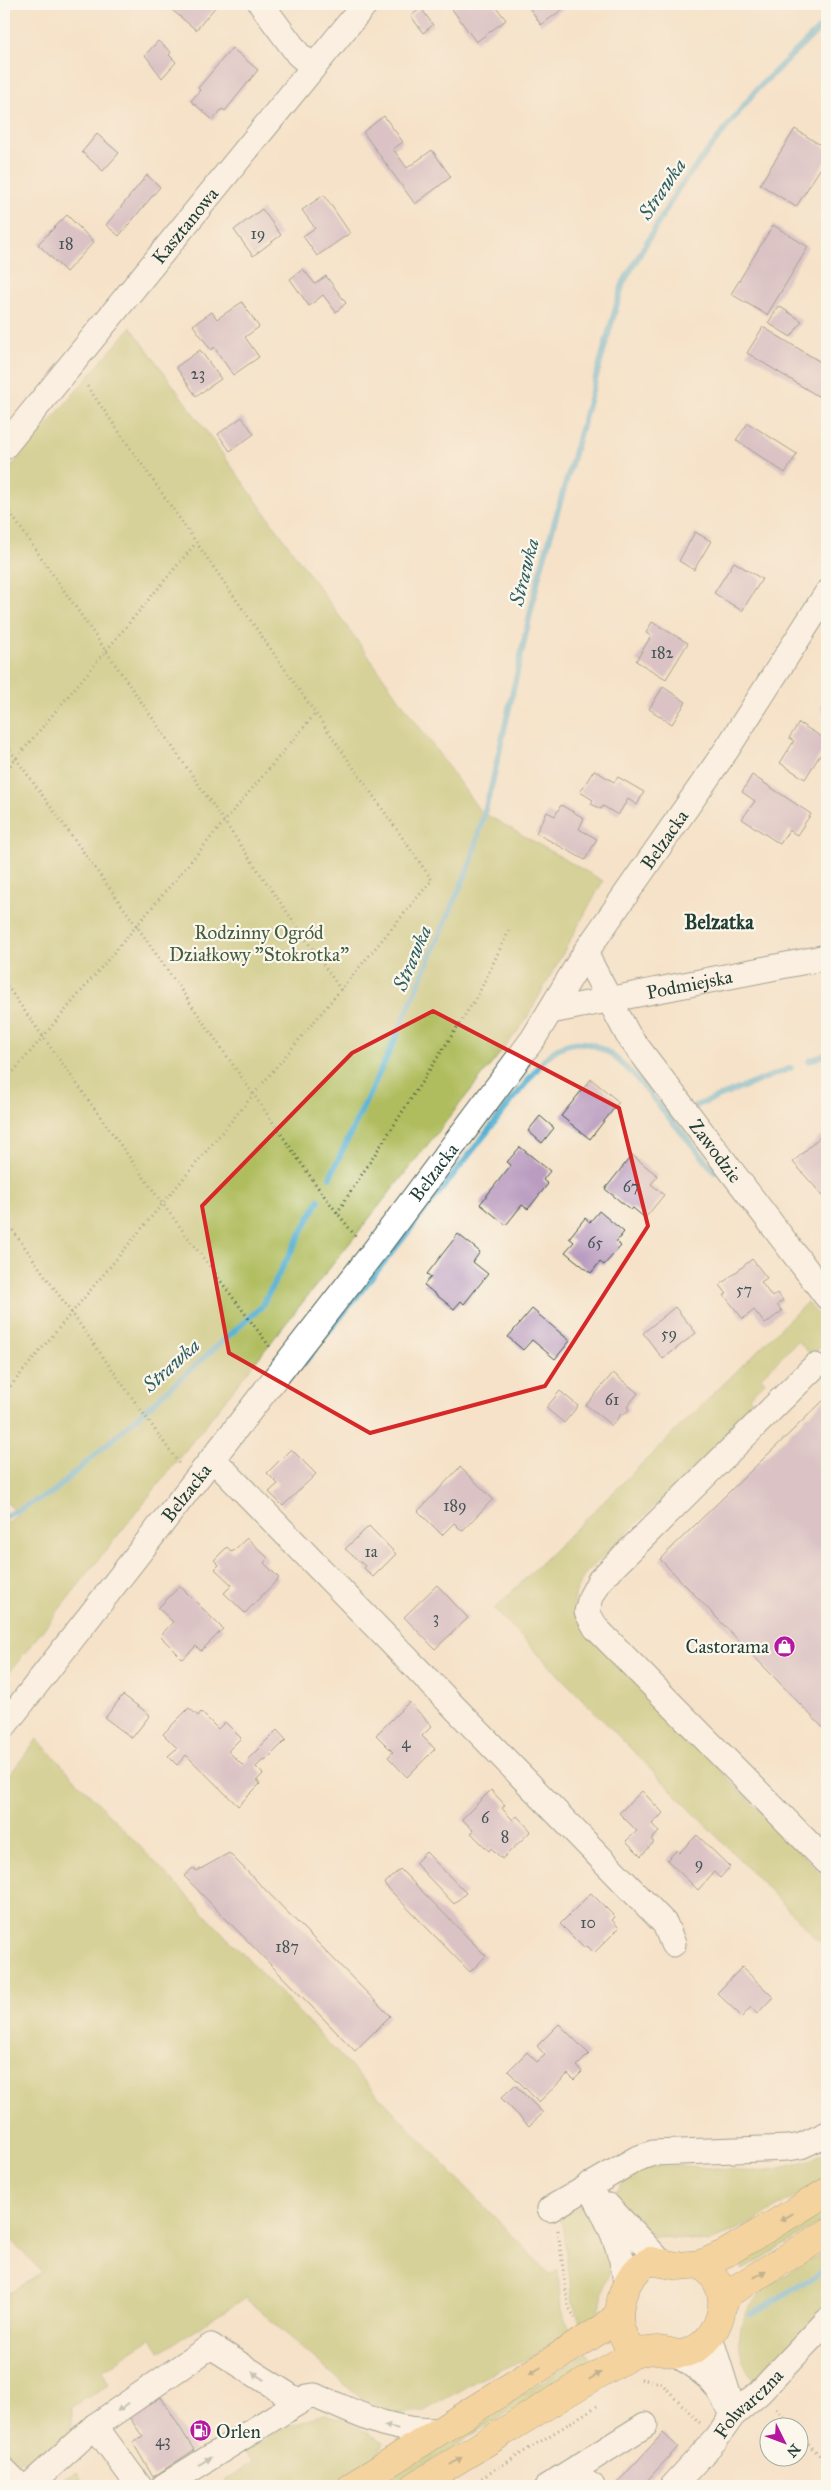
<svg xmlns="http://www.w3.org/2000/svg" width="831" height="2490" font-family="'IM FELL Great Primer',serif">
<rect width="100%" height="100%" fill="#fbf7ec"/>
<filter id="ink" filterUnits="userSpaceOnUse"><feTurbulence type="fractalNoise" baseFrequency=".02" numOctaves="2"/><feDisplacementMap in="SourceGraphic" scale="10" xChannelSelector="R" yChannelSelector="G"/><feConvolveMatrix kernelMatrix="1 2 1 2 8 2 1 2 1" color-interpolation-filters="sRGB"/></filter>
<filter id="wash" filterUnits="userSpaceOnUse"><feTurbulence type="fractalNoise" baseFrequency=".0096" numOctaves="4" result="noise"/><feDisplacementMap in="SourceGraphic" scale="20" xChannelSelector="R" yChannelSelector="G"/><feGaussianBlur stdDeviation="1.12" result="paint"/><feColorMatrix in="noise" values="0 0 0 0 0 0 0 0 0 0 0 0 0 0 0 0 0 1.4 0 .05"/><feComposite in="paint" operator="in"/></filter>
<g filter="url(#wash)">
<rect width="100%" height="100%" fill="#f5e2c8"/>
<g fill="#b0bd5f" stroke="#687d4a">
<polygon points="131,327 480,811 603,881 524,1023 4,1679 4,1526 19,1513 4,1501 4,475"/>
<path d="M 807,1302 L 824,1322 L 827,1320 L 827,1342 L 811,1355 L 798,1341 L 761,1377 L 765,1382 L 749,1397 L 757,1406 L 586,1573 C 570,1596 571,1609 586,1632 L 827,1880 L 827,1949 L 494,1609 Z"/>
<path d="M 37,1739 L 550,2275 L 558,2270 L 561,2310 L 572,2331 L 535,2355 L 476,2381 L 424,2411 L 395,2414 L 366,2403 L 245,2298 L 160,2352 L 151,2338 L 102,2371 L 109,2384 L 71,2408 C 82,2445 33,2469 4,2458 L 4,2296 L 42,2272 L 4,2233 L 4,1782 Z"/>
<path d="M 827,2151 L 827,2177 L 757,2220 L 709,2242 L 653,2236 L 620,2201 L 616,2192 C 637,2147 718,2174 757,2171 C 782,2169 806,2163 827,2151 Z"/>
<path d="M 580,2206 C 595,2211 610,2250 611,2266 C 611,2272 606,2279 604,2285 C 602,2293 602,2303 599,2311 L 582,2326 L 573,2304 L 562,2225 L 559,2218 Z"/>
<polygon points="827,2207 827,2219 743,2270 738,2261"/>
<path d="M 827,2250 L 827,2308 L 757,2381 C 747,2374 742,2360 740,2348 C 735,2293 789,2273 827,2250 Z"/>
<polygon points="587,2353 591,2360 392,2486 376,2486"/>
<polygon points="326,2414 343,2419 384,2442 378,2455 327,2486 217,2486 253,2462 244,2451 281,2429 314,2418 316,2415"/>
<polygon points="77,2471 85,2486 57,2486 65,2477"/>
</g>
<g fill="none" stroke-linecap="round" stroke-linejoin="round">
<g stroke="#55b1d3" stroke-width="6">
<polyline points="809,1061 827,1054"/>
<polyline points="693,1107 791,1068"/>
<polyline points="330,1177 392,1046 471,862 492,784 538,579 623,283 678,189 757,89 827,21"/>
<path d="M 304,1363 L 545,1059 C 591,1012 635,1077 663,1110 C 680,1131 698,1151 715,1172"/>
<polyline points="4,1517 53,1492 261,1307 319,1200"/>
<polyline points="750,2315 827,2269"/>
</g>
</g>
<g id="blocks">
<g fill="#ba9cc1">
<polygon points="165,4 218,4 196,30"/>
<polygon points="459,4 494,4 506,20 476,42 452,9"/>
<polygon points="527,4 566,4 567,6 541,25"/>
<polygon points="421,8 433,25 423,33 411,16"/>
<polygon points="158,41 171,52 169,55 176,62 162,78 145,55"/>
<polygon points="232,48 258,70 225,111 222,109 213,120 191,101 200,90 198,88"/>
<polygon points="384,116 403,142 393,149 407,168 432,150 451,177 415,204 363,132"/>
<polygon points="795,129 827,149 827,158 796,207 760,184"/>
<polygon points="97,134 119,153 103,171 82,152"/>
<polygon points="147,175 160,187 119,236 106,225"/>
<polygon points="324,195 350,233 317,256 303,236 315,228 302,210"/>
<polygon points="262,209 281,235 253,256 234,230"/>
<polygon points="67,215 94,242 66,272 38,244"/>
<polygon points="773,225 808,247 767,315 731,294"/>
<polygon points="303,269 315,284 326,276 346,303 336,312 323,295 309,306 290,279"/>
<polygon points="242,302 259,327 245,337 259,357 233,375 214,347 211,350 193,325 212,312 217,319"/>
<polygon points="779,306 802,321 791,337 768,323"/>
<polygon points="763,327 827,366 827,389 821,398 747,353"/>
<polygon points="200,350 221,379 196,396 176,367"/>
<polygon points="242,417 254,434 230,451 218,434"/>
<polygon points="748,423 797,454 785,473 736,440"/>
<polygon points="695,532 711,541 694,570 679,561"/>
<polygon points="734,562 762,579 742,611 714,593"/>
<polygon points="652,622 688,643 666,679 636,661 651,636 646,633"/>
<polygon points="663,687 686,702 672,724 649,709"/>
<polygon points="827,700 827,715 821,710"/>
<polygon points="799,723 827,740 827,744 805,779 780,763 794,741 789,738"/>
<polygon points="594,770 614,782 618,777 644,792 637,805 628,799 618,815 603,806 601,809 591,804 593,800 580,792"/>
<polygon points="752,775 811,814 797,835 789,830 780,844 742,819 755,801 742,792"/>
<polygon points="561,805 584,818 579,829 597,839 585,860 536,833 547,812 555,816"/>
<polygon points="591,1079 619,1102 590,1139 561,1116"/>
<polygon points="540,1116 554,1128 542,1143 528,1131"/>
<polygon points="821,1136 827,1143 827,1192 823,1196 793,1162"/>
<polygon points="520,1147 550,1171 543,1180 548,1184 528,1209 522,1205 506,1225 480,1204 511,1165 507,1162"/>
<polygon points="632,1155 658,1176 651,1184 664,1195 645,1218 633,1208 631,1210 605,1189"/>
<polygon points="599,1211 624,1232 616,1242 621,1246 604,1265 600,1262 591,1273 565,1252 574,1242 569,1238 585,1218 590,1222"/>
<polygon points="458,1234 480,1252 473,1262 488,1274 464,1304 461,1301 454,1309 424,1285 431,1277 427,1274"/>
<polygon points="752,1259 767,1278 761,1282 772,1297 777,1293 783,1300 777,1305 782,1311 765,1324 754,1310 743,1319 724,1295 727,1294 720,1285"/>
<polygon points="675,1307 696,1333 663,1359 643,1333"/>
<polygon points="532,1309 570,1341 555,1359 532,1340 523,1350 508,1337"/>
<polygon points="613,1373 638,1393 627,1407 629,1409 624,1415 622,1413 612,1426 586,1405"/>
<polygon points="560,1391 578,1406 564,1423 546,1408"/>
<polygon points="827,1397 827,1732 660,1559"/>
<polygon points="291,1449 316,1474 283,1506 269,1492 278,1484 267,1473"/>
<polygon points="460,1467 493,1499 462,1531 454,1523 442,1535 418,1511"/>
<polygon points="369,1526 396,1554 373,1577 364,1568 365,1566 345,1549"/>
<polygon points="247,1538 268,1558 264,1563 279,1578 245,1613 224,1593 232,1585 215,1569 219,1565 214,1560 227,1547 232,1552"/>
<polygon points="437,1585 468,1618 435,1649 404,1617"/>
<polygon points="180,1586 223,1629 201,1651 196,1646 183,1659 160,1636 173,1622 158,1608"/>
<polygon points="123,1695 150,1715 132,1738 105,1718"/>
<polygon points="409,1702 432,1726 422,1736 435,1749 407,1777 388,1757 393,1752 376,1735"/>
<polygon points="189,1708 198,1716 201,1712 218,1729 225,1722 241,1738 228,1751 242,1765 277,1730 286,1740 265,1761 263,1760 256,1767 263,1774 257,1780 260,1784 238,1806 186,1755 177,1765 168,1756 177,1748 163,1734"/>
<polygon points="491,1790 505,1805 502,1808 507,1814 513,1820 517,1816 531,1831 502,1859 491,1848 489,1851 471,1833 474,1831 462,1819"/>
<polygon points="642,1791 663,1813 652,1824 659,1832 651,1840 654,1842 641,1856 626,1841 637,1831 619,1813"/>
<polygon points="697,1835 730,1867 720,1878 714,1872 698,1890 667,1860 677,1850 679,1853"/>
<polygon points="426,1852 466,1893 454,1904 415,1863"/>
<polygon points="229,1853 390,2016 355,2051 184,1876 193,1868 197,1871"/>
<polygon points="400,1869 486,1956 470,1972 384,1884"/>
<polygon points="591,1893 615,1917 612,1920 619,1928 594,1953 586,1946 584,1948 560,1924"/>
<polygon points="742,1967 773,1997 757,2014 751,2007 742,2017 717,1993"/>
<polygon points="559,2024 589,2054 577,2066 582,2072 574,2080 568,2074 539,2102 508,2071 527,2052 537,2062 545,2055 537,2046"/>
<polygon points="515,2085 543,2113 529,2126 501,2098"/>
<polygon points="161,2397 194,2450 153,2477 133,2443 143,2437 129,2417"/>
<polygon points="663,2433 678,2447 642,2486 620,2486 617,2483"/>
</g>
</g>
</g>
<g filter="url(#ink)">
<use href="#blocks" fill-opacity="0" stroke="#3f564a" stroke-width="1"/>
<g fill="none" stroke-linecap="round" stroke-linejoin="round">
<defs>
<g id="minor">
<polyline points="261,4 298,54 313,67"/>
<path id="s1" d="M 4,447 L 365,4"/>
<path id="s2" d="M 585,953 L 628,1035 L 827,1297"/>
<path id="s3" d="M 551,1011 L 827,957"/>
<polyline points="815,1366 600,1580 591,1597 587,1612 596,1628 827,1862"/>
<polyline points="213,1459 665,1924 673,1944"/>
<path id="s4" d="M 4,1726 L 375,1250 L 533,1039 L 585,953 L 727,749 L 827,593"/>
<path d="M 589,2185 C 606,2216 623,2249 626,2284"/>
<polyline points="608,2206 661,2262"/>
<polyline points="550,2209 636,2159 653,2153 788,2148 801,2146 827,2134"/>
<polyline points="710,2337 728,2394"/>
<path d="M 678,2355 C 707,2375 719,2382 732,2416"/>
<polyline points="95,2426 139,2486"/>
<polyline points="4,2470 20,2486"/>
<polyline points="569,2473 592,2486"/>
<polyline points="29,2486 95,2426 211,2346 299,2402"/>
<path d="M 164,2486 L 307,2397 L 315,2396 C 363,2415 386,2431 439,2431"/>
<polyline points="548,2486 645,2425"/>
<path id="s5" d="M 673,2486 L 716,2439 L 732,2416 L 760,2392 L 827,2321"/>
</g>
<g id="major">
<path d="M 650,2261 L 678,2266 L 701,2264 C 708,2270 714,2276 718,2284 C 731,2311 711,2350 680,2354 C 674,2355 666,2350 658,2350 C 652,2350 645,2352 640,2351 C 622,2348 617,2321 620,2306 C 623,2286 632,2271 650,2261 Z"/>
<polyline points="701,2264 726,2253 827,2192"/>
<polyline points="723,2304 729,2293 827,2233"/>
<polyline points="352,2486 605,2327 619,2314"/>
<polyline points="415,2486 580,2385 632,2355 641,2352"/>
</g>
</defs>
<use href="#minor" stroke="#3f564a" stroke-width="27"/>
<use href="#major" stroke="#3f564a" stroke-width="29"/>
<g stroke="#3f564a" stroke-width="3" stroke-dasharray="1 4" stroke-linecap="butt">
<polyline points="4,504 341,990"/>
<polyline points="4,742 136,925 319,1189 356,1237"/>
<polyline points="4,773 196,543"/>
<polyline points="4,982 162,1203 270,1347"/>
<polyline points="4,1083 315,714"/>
<polyline points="337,1213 478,995 510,928"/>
<polyline points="4,1218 180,1465"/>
<polyline points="4,1394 432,880 87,386"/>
<polyline points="558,2230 568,2306 575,2318"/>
<polyline points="641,2379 661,2383 700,2423"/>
<polyline points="776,2409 794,2428"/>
<polyline points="798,2433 827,2463"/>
<polyline points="469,2486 597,2406"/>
</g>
<use href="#minor" stroke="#fff" stroke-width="25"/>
<use href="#major" stroke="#f4c16a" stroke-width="28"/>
</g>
<defs><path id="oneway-solid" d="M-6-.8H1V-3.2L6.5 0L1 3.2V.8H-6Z" transform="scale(1.25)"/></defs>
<g fill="#7f784c">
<use href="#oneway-solid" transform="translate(786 2217) rotate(149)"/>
<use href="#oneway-solid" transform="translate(760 2274) rotate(-31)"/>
<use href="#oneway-solid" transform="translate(535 2371) rotate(148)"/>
<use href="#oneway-solid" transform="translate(595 2376) rotate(-30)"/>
<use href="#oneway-solid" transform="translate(456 2461) rotate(-32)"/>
</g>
<g fill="#8f9e9a">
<use href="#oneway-solid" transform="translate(258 2376) rotate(-147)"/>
<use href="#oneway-solid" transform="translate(123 2407) rotate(145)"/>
<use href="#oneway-solid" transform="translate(391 2427) rotate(-167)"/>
<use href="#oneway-solid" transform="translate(205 2461) rotate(-32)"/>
</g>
</g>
<path d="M0 0H831V2490H0ZM 433,1011 L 619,1108 L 648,1226 L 545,1386 L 370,1433 L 229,1353 L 202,1206 L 352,1053 Z" fill="#f5e2c8" fill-opacity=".55" fill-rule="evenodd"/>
<path fill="none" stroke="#d62828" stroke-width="4" stroke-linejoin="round" d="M 433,1011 L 619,1108 L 648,1226 L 545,1386 L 370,1433 L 229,1353 L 202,1206 L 352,1053 Z"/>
<defs>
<symbol id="shop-disc" viewBox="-11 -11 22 22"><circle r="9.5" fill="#b5179e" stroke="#fbf7ec"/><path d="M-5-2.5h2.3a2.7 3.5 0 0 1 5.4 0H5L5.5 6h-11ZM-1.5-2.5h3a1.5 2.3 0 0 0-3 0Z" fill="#fff"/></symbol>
<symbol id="fuel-disc" viewBox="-11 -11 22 22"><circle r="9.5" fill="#b5179e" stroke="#fbf7ec"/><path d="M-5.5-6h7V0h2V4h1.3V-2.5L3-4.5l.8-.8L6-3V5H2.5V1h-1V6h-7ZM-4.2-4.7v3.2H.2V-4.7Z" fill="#fff"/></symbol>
</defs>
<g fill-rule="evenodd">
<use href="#shop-disc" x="772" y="1634" width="25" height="25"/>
<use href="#fuel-disc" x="188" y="2418" width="25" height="25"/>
</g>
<g text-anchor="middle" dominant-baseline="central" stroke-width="4.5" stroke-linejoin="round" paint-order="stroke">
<g font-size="16" fill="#465557">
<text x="258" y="233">19</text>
<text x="66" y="243">18</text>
<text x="198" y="373">23</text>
<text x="662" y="652">182</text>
<text x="631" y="1186">67</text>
<text x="595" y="1242">65</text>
<text x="744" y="1289">57</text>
<text x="669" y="1333">59</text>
<text x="612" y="1399">61</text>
<text x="455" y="1505">189</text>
<text x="371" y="1551">1a</text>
<text x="436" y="1617">3</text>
<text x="406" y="1742">4</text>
<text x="485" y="1817">6</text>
<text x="505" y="1836">8</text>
<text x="699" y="1863">9</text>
<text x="588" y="1922">10</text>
<text x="287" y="1946">187</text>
<text x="163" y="2440">43</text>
</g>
<g font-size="19" fill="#1f3d34" stroke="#fbf7ec">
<text stroke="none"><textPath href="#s1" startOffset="286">Kasztanowa</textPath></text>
<text stroke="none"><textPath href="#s4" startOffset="1106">Belzacka</textPath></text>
<text stroke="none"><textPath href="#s3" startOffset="141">Podmiejska</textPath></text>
<text stroke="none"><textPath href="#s2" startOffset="238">Zawodzie</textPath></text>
<text stroke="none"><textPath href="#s4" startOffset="701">Belzacka</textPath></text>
<text stroke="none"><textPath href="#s4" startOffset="296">Belzacka</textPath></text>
<text stroke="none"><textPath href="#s5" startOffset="112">Folwarczna</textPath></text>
</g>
<g font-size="19" fill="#435d3f" stroke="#fbf7ec">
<text x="259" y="932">Rodzinny Ogród<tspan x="259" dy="22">Działkowy "Stokrotka"</tspan></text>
</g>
<g font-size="19" fill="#1f3d34" stroke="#fbf7ec" text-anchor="end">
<text x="769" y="1646">Castorama</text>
<text x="216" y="2431" text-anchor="start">Orlen</text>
</g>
<g font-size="20" font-style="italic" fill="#2f6064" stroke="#fbf7ec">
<text transform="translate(662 189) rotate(-56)">Strawka</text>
<text transform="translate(524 572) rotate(-76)">Strawka</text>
<text transform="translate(412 958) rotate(-67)">Strawka</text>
<text transform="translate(171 1365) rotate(-42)">Strawka</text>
</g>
<g font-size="20" font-weight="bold" fill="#1f3d34" stroke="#fbf7ec">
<text x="719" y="922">Belzatka</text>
</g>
</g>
<rect width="831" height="2490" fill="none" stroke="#fbf7ec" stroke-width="20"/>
<g transform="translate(784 2442) rotate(132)"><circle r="24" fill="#fbf7ec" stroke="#a3ada2"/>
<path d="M0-4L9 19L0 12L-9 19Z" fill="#b5179e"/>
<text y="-8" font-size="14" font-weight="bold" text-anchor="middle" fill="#1f3d34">N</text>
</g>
</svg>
